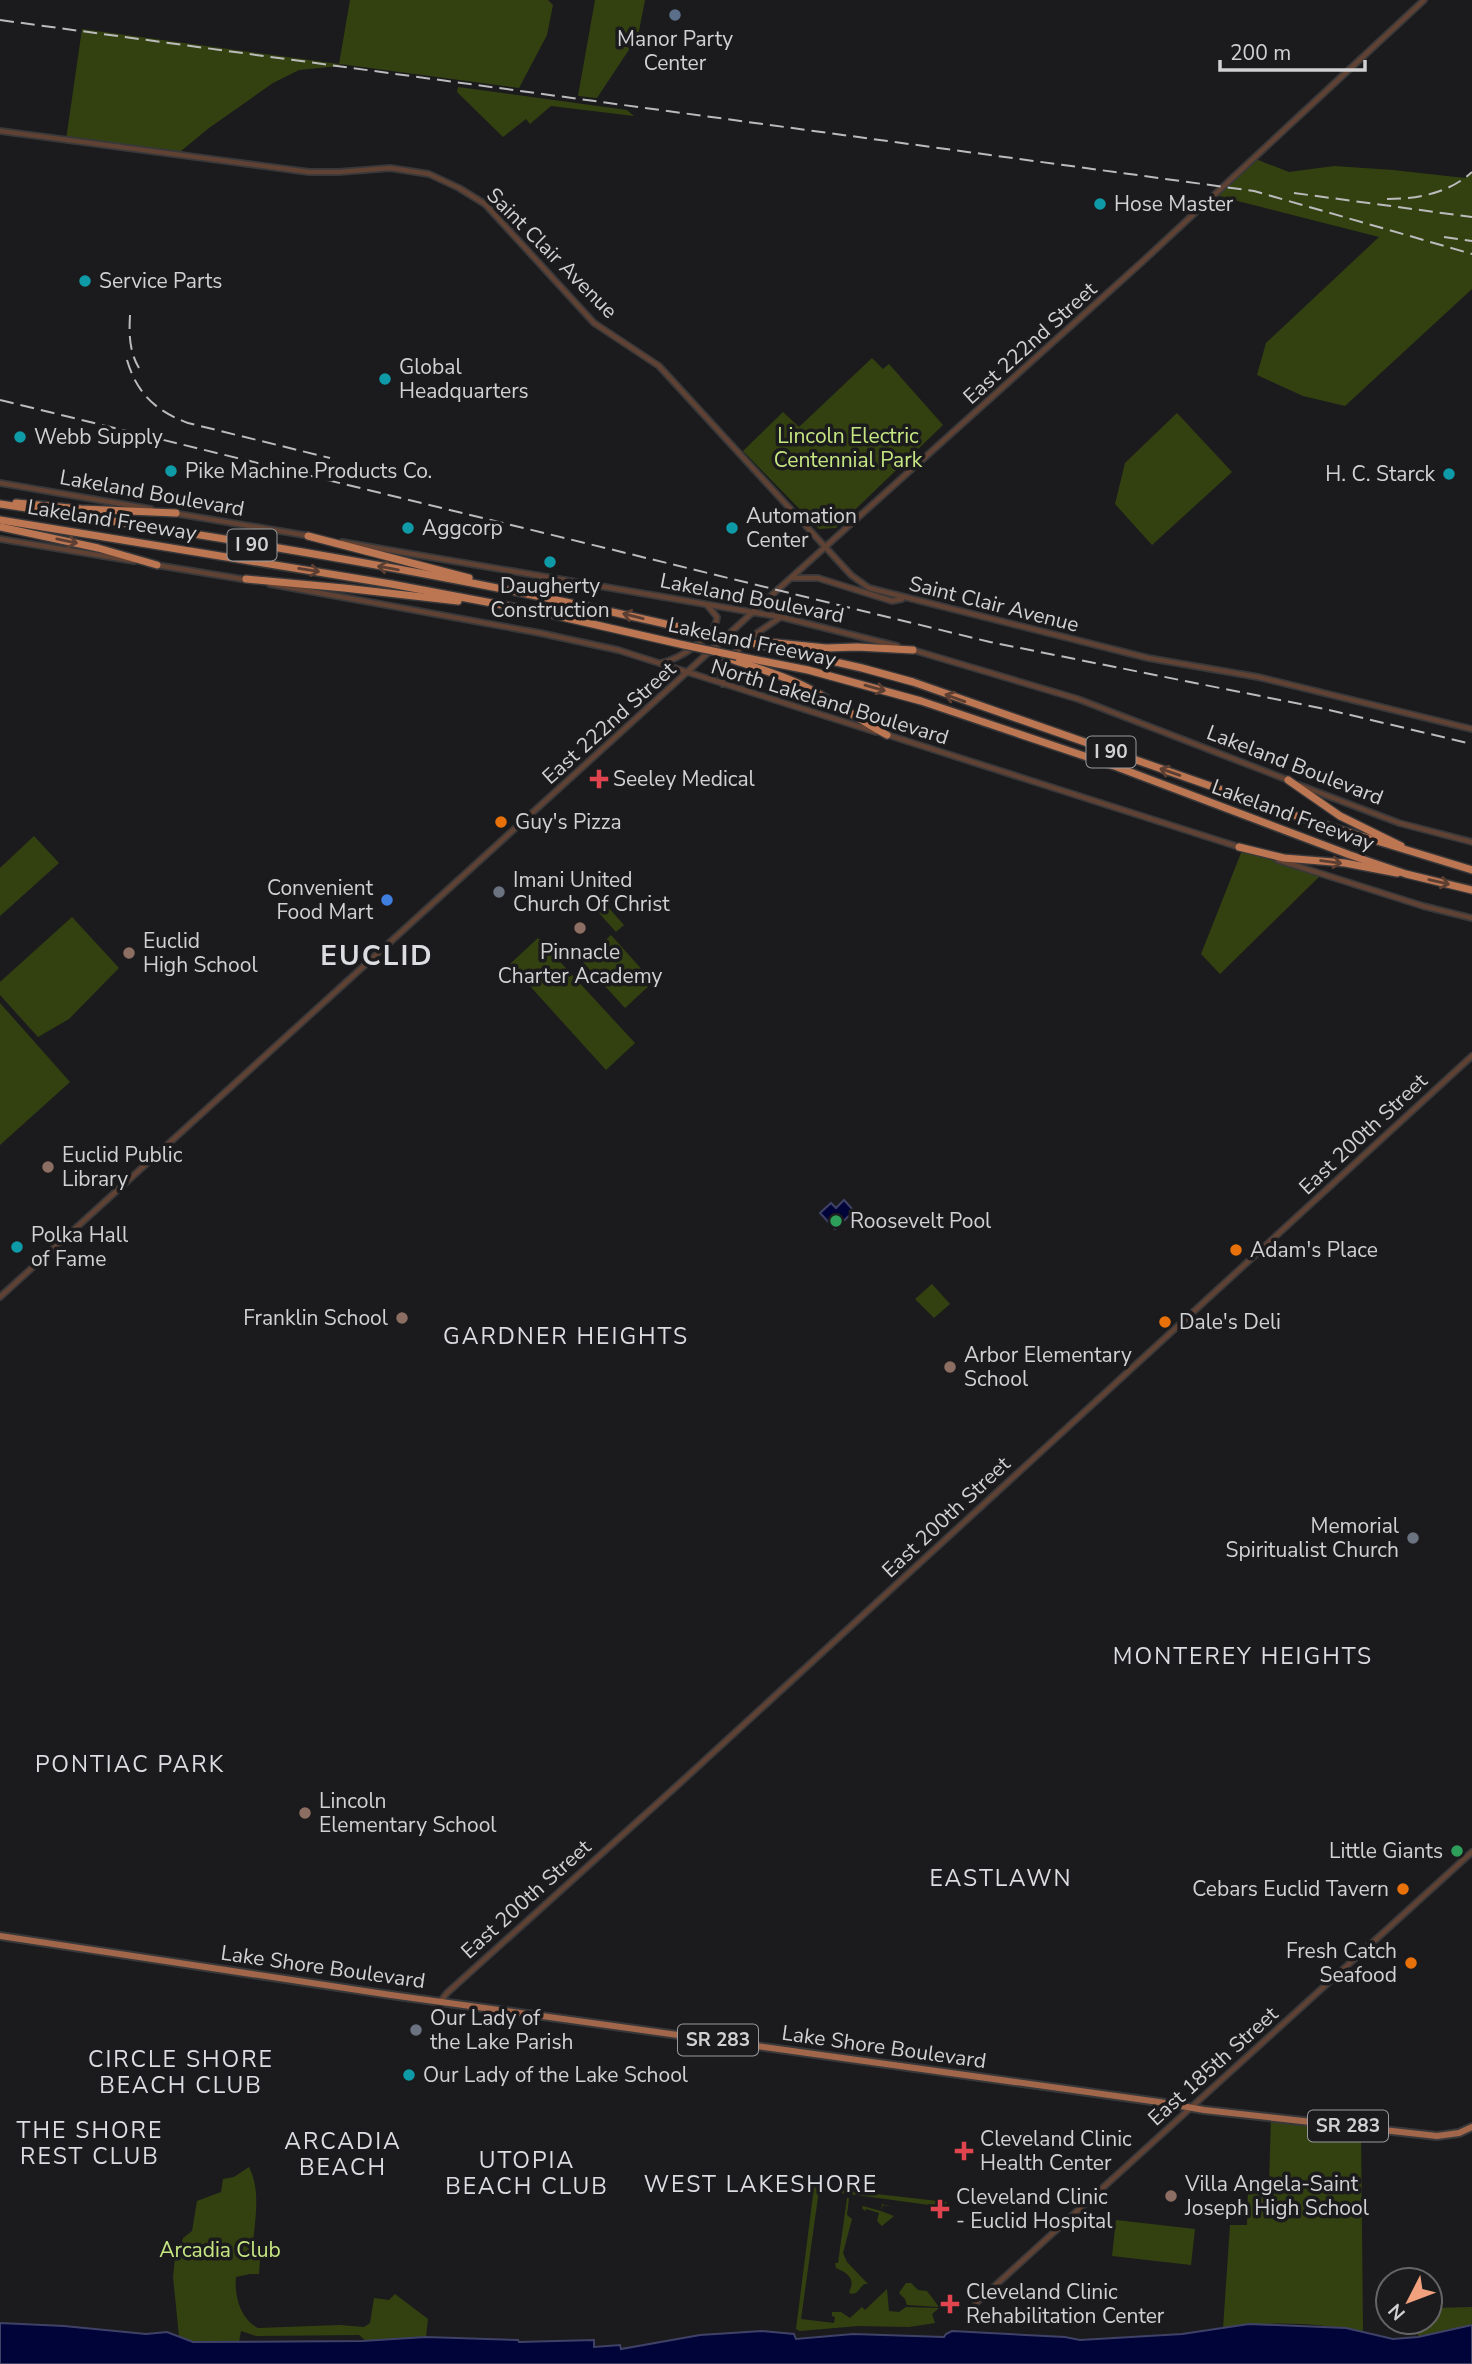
<svg xmlns="http://www.w3.org/2000/svg" width="1472" height="2364" font-family="'Nunito Sans',sans-serif">
<rect width="100%" height="100%" fill="#1b1b1d"/>
<g fill="#334110">
<polygon points="350,0 548,0 553,5 547,35 519,88 340,64 339,66 299,70 273,83 209,128 176,155 66,140 82,29 339,64"/>
<polygon points="595,0 645,0 638,36 597,98 578,96"/>
<polygon points="458,87 627,110 634,116 551,106 530,124 526,119 503,137 457,92"/>
<polygon points="1253,158 1289,172 1334,166 1393,170 1465,178 1472,172 1472,289 1345,406 1303,396 1257,375 1266,343 1379,237 1214,195"/>
<polygon points="872,358 883,369 889,364 943,425 836,528 819,529 743,451 783,412 799,427"/>
<polygon points="1177,413 1232,472 1152,545 1115,504 1125,463"/>
<polygon points="34,836 59,863 0,916 0,868"/>
<polygon points="1243,848 1322,874 1220,974 1201,954"/>
<polygon points="607,906 624,925 616,932 599,913"/>
<polygon points="72,917 119,968 69,1019 38,1037 0,995 0,982"/>
<polygon points="611,935 653,982 625,1008 583,962"/>
<polygon points="538,938 635,1043 606,1070 510,964"/>
<polygon points="0,1003 70,1082 0,1145"/>
<polygon points="932,1284 950,1304 934,1318 915,1299"/>
<path d="M 1271,2117 L 1361,2128 L 1363,2332 C 1319,2323 1268,2320 1223,2329 L 1230,2225 L 1247,2225 L 1248,2184 L 1269,2185 Z"/>
<path d="M 249,2167 C 261,2191 255,2218 253,2244 L 261,2245 L 259,2274 L 250,2274 L 236,2277 C 234,2295 240,2319 258,2328 L 340,2325 L 364,2327 L 370,2323 L 374,2298 L 389,2300 L 395,2294 L 428,2319 L 426,2337 L 366,2341 L 359,2335 L 256,2336 L 241,2331 L 239,2342 L 193,2342 L 179,2336 L 173,2277 L 175,2258 L 179,2255 L 183,2238 L 192,2231 L 197,2201 L 221,2192 L 223,2179 L 234,2177 Z"/>
<polygon points="814,2187 947,2202 944,2207 819,2190 801,2319 834,2323 835,2317 832,2316 832,2312 841,2312 850,2318 862,2307 865,2310 887,2289 889,2311 899,2312 906,2307 939,2308 932,2314 935,2323 909,2327 858,2326 800,2331 796,2329"/>
<path d="M 847,2198 L 849,2198 L 847,2215 L 852,2219 L 843,2253 L 847,2262 L 868,2284 L 864,2284 L 856,2293 L 851,2294 L 849,2292 C 856,2279 848,2273 836,2268 L 835,2263 L 838,2263 Z"/>
<polygon points="882,2204 893,2207 883,2205 881,2211 894,2216 882,2226 877,2221 879,2213 866,2209 865,2211 862,2208 863,2206 881,2211"/>
<polygon points="1116,2220 1195,2229 1191,2265 1112,2256"/>
<polygon points="906,2283 911,2283 918,2290 927,2291 939,2307 907,2305 905,2299 899,2293"/>
<polygon points="1430,2283 1435,2283 1436,2308 1472,2307 1472,2325 1418,2337 1418,2322 1430,2322"/>
</g>
<g fill="#000438" stroke="#3f4266" stroke-width="2">
<polygon points="844,1200 854,1211 835,1229 820,1213 831,1203 836,1208"/>
<polygon points="0,2323 64,2326 146,2334 167,2332 193,2342 362,2341 426,2337 518,2340 519,2342 594,2340 594,2347 620,2345 621,2349 700,2335 762,2331 794,2334 796,2339 853,2334 944,2337 946,2334 952,2331 1065,2337 1080,2340 1182,2334 1249,2324 1346,2328 1393,2339 1418,2337 1472,2325 1472,2364 0,2364"/>
</g>
<g fill="none" stroke-linecap="round" stroke-linejoin="round">
<defs>
<g id="tertiary">
<polyline points="0,131 309,172 339,172 390,168 429,174 459,188 485,204 594,323 659,366 851,575 869,588 1148,658 1258,677 1472,729"/>
<polyline points="0,483 151,509"/>
<polyline points="173,513 310,536"/>
<polyline points="0,539 134,561"/>
<polyline points="342,542 781,617 897,646"/>
<polyline points="156,565 248,580"/>
<polyline points="792,578 818,578 892,601 902,599"/>
<polyline points="270,584 540,633 618,650 876,732"/>
<polyline points="913,650 1078,699 1288,780"/>
<path d="M 661,663 C 679,659 716,637 717,617 L 707,605"/>
<polyline points="723,684 720,671 721,665 757,633 781,617"/>
<polyline points="888,735 1239,847"/>
<polyline points="1299,785 1399,823 1472,842"/>
<polyline points="1278,860 1423,906 1472,918"/>
<polyline points="0,1297 754,611 1142,262 1424,0"/>
<polyline points="440,2002 447,1993 680,1783 1472,1056"/>
<polyline points="976,2303 1472,1852"/>
</g>
<polyline id="primary" points="0,1936 391,1995 1159,2102 1204,2110 1437,2136 1459,2133 1472,2127"/>
<g id="motorway">
<polyline points="16,503 81,509 176,513"/>
<path d="M 0,504 C 234,539 469,577 700,632"/>
<polyline points="0,520 391,584 540,612 684,645"/>
<polyline points="0,527 98,548 157,565"/>
<polyline points="308,536 469,578"/>
<polyline points="246,579 344,588 458,601"/>
<polyline points="767,642 826,648 857,647 913,650"/>
<polyline points="752,643 862,668 913,682 1302,818 1472,870"/>
<polyline points="737,656 808,670 921,701 1117,767 1350,855 1406,874 1472,890"/>
<path d="M 733,660 C 757,668 783,675 806,687 C 834,701 859,720 887,735"/>
<polyline points="1288,780 1340,816 1401,846"/>
<polyline points="1239,847 1284,858 1345,863 1397,873"/>
</g>
</defs>
<use href="#tertiary" stroke="#38383a" stroke-width="8"/>
<use href="#primary" stroke="#38383a" stroke-width="10"/>
<use href="#motorway" stroke="#38383a" stroke-width="10"/>
<use href="#tertiary" stroke="#5f4234" stroke-width="4.5"/>
<use href="#primary" stroke="#a2674a" stroke-width="6"/>
<use href="#motorway" stroke="#bd7652" stroke-width="7"/>
<g stroke="#bbbbbd" stroke-width="2" stroke-dasharray="14 7" stroke-linecap="butt">
<polyline points="0,20 1254,191 1472,254"/>
<polyline points="1294,193 1472,217"/>
<path d="M 1387,199 C 1418,199 1449,193 1472,172"/>
<polyline points="1444,237 1472,241"/>
<path d="M 130,315 C 129,334 129,351 139,368"/>
<path d="M 127,360 C 137,394 156,411 188,423 L 330,458"/>
<polyline points="0,400 990,642 1325,709 1472,744"/>
</g>
<defs>
<g id="motorway-bridge">
<polyline points="700,632 752,643"/>
<polyline points="684,645 737,656"/>
</g>
</defs>
<use href="#motorway-bridge" stroke="#38383a" stroke-width="10" stroke-linecap="butt"/>
<use href="#motorway-bridge" stroke="#bd7652" stroke-width="7"/>
</g>
<defs><path id="oneway-shaft" d="M-6 0H5M1.5-3L5.5 0L1.5 3" fill="none" stroke-width="1.6" stroke-linecap="round" stroke-linejoin="round" transform="scale(1.75)"/></defs>
<g stroke="#5c3f32">
<use href="#oneway-shaft" transform="translate(67 541) rotate(12)"/>
<use href="#oneway-shaft" transform="translate(388 568) rotate(-170)"/>
<use href="#oneway-shaft" transform="translate(309 570) rotate(9)"/>
<use href="#oneway-shaft" transform="translate(633 616) rotate(-166)"/>
<use href="#oneway-shaft" transform="translate(875 688) rotate(16)"/>
<use href="#oneway-shaft" transform="translate(955 698) rotate(-160)"/>
<use href="#oneway-shaft" transform="translate(1170 772) rotate(-161)"/>
<use href="#oneway-shaft" transform="translate(1331 862) rotate(7)"/>
<use href="#oneway-shaft" transform="translate(1439 882) rotate(13)"/>
</g>
<circle fill="#5c6f8a" stroke="#1b1b1d" stroke-width="2.5" cx="675" cy="15" r="7"/>
<g fill="#0f9aa8" stroke="#1b1b1d" stroke-width="2.5">
<circle cx="1100" cy="204" r="7"/>
<circle cx="85" cy="281" r="7"/>
<circle cx="385" cy="379" r="7"/>
<circle cx="20" cy="437" r="7"/>
<circle cx="171" cy="471" r="7"/>
<circle cx="1449" cy="474" r="7"/>
<circle cx="408" cy="528" r="7"/>
<circle cx="732" cy="528" r="7"/>
<circle cx="550" cy="562" r="7"/>
<circle cx="17" cy="1247" r="7"/>
<circle cx="409" cy="2075" r="7"/>
</g>
<g fill="#e0444e" stroke="#1b1b1d" stroke-width="2.5">
<path d="M595.5 768.5h7v7h7v7h-7v7h-7v-7h-7v-7h7z"/>
<path d="M960.5 2140.5h7v7h7v7h-7v7h-7v-7h-7v-7h7z"/>
<path d="M936.5 2198.5h7v7h7v7h-7v7h-7v-7h-7v-7h7z"/>
<path d="M946.5 2293.5h7v7h7v7h-7v7h-7v-7h-7v-7h7z"/>
</g>
<g fill="#e8710a" stroke="#1b1b1d" stroke-width="2.5">
<circle cx="501" cy="822" r="7"/>
<circle cx="1236" cy="1250" r="7"/>
<circle cx="1165" cy="1322" r="7"/>
<circle cx="1403" cy="1889" r="7"/>
<circle cx="1411" cy="1963" r="7"/>
</g>
<g fill="#6b7280" stroke="#1b1b1d" stroke-width="2.5">
<circle cx="499" cy="892" r="7"/>
<circle cx="1413" cy="1538" r="7"/>
<circle cx="416" cy="2030" r="7"/>
</g>
<circle fill="#3f7fe0" stroke="#1b1b1d" stroke-width="2.5" cx="387" cy="900" r="7"/>
<g fill="#8d6e63" stroke="#1b1b1d" stroke-width="2.5">
<circle cx="580" cy="928" r="7"/>
<circle cx="129" cy="953" r="7"/>
<circle cx="48" cy="1167" r="7"/>
<circle cx="402" cy="1318" r="7"/>
<circle cx="950" cy="1367" r="7"/>
<circle cx="305" cy="1813" r="7"/>
<circle cx="1171" cy="2196" r="7"/>
</g>
<g fill="#2e9e5b" stroke="#1b1b1d" stroke-width="2.5">
<circle cx="836" cy="1221" r="7"/>
<circle cx="1457" cy="1851" r="7"/>
</g>
<g text-anchor="middle" dominant-baseline="central" stroke-width="7" stroke-linejoin="round" paint-order="stroke">
<g fill="#1b1b1d" stroke="#9a9a9c" stroke-width="2">
<rect x="227.5" y="529.5" width="49" height="31" rx="5"/>
<rect x="1086.5" y="736.5" width="49" height="31" rx="5"/>
<rect x="678" y="2024.5" width="80" height="31" rx="5"/>
<rect x="1308" y="2110.5" width="80" height="31" rx="5"/>
</g>
<g font-size="19" font-weight="bold" fill="#d1d1d3">
<text x="252" y="545">I 90</text>
<text x="1111" y="752">I 90</text>
<text x="718" y="2040">SR 283</text>
<text x="1348" y="2126">SR 283</text>
</g>
<g font-size="21" fill="#d1d1d3" stroke="#1b1b1d" text-anchor="start">
<text x="675" y="39" text-anchor="middle">Manor Party<tspan x="675" dy="24">Center</tspan></text>
<text x="1114" y="204">Hose Master</text>
<text x="99" y="281">Service Parts</text>
<text x="399" y="367">Global<tspan x="399" dy="24">Headquarters</tspan></text>
<text x="34" y="437">Webb Supply</text>
<text x="185" y="471">Pike Machine Products Co.</text>
<text x="1435" y="474" text-anchor="end">H. C. Starck</text>
<text x="746" y="516">Automation<tspan x="746" dy="24">Center</tspan></text>
<text x="422" y="528">Aggcorp</text>
<text x="550" y="586" text-anchor="middle">Daugherty<tspan x="550" dy="24">Construction</tspan></text>
<text x="613" y="779">Seeley Medical</text>
<text x="515" y="822">Guy's Pizza</text>
<text x="513" y="880">Imani United<tspan x="513" dy="24">Church Of Christ</tspan></text>
<text x="373" y="888" text-anchor="end">Convenient<tspan x="373" dy="24">Food Mart</tspan></text>
<text x="143" y="941">Euclid<tspan x="143" dy="24">High School</tspan></text>
<text x="580" y="952" text-anchor="middle">Pinnacle<tspan x="580" dy="24">Charter Academy</tspan></text>
<text x="62" y="1155">Euclid Public<tspan x="62" dy="24">Library</tspan></text>
<text x="850" y="1221">Roosevelt Pool</text>
<text x="31" y="1235">Polka Hall<tspan x="31" dy="24">of Fame</tspan></text>
<text x="1250" y="1250">Adam's Place</text>
<text x="388" y="1318" text-anchor="end">Franklin School</text>
<text x="1179" y="1322">Dale's Deli</text>
<text x="964" y="1355">Arbor Elementary<tspan x="964" dy="24">School</tspan></text>
<text x="1399" y="1526" text-anchor="end">Memorial<tspan x="1399" dy="24">Spiritualist Church</tspan></text>
<text x="319" y="1801">Lincoln<tspan x="319" dy="24">Elementary School</tspan></text>
<text x="1443" y="1851" text-anchor="end">Little Giants</text>
<text x="1389" y="1889" text-anchor="end">Cebars Euclid Tavern</text>
<text x="1397" y="1951" text-anchor="end">Fresh Catch<tspan x="1397" dy="24">Seafood</tspan></text>
<text x="430" y="2018">Our Lady of<tspan x="430" dy="24">the Lake Parish</tspan></text>
<text x="423" y="2075">Our Lady of the Lake School</text>
<text x="980" y="2139">Cleveland Clinic<tspan x="980" dy="24">Health Center</tspan></text>
<text x="1185" y="2184">Villa Angela-Saint<tspan x="1185" dy="24">Joseph High School</tspan></text>
<text x="956" y="2197">Cleveland Clinic<tspan x="956" dy="24">- Euclid Hospital</tspan></text>
<text x="966" y="2292">Cleveland Clinic<tspan x="966" dy="24">Rehabilitation Center</tspan></text>
</g>
<g font-size="21" fill="#d1d1d3" stroke="#1b1b1d">
<text transform="translate(552 253) rotate(45)">Saint Clair Avenue</text>
<text transform="translate(1030 343) rotate(-42)">East 222nd Street</text>
<text transform="translate(152 493) rotate(10)">Lakeland Boulevard</text>
<text transform="translate(112 520) rotate(9)">Lakeland Freeway</text>
<text transform="translate(752 598) rotate(11)">Lakeland Boulevard</text>
<text transform="translate(994 604) rotate(14)">Saint Clair Avenue</text>
<text transform="translate(752 642) rotate(12)">Lakeland Freeway</text>
<text transform="translate(830 702) rotate(17)">North Lakeland Boulevard</text>
<text transform="translate(609 723) rotate(-42)">East 222nd Street</text>
<text transform="translate(1295 765) rotate(21)">Lakeland Boulevard</text>
<text transform="translate(1293 815) rotate(20)">Lakeland Freeway</text>
<text transform="translate(1363 1134) rotate(-43)">East 200th Street</text>
<text transform="translate(946 1517) rotate(-43)">East 200th Street</text>
<text transform="translate(526 1899) rotate(-42)">East 200th Street</text>
<text transform="translate(323 1967) rotate(8)">Lake Shore Boulevard</text>
<text transform="translate(884 2047) rotate(8)">Lake Shore Boulevard</text>
<text transform="translate(1213 2066) rotate(-42)">East 185th Street</text>
</g>
<g font-size="21" fill="#c6e782" stroke="#1b1b1d">
<text x="848" y="436">Lincoln Electric<tspan x="848" dy="24">Centennial Park</tspan></text>
<text x="220" y="2250">Arcadia Club</text>
</g>
<g font-size="23" letter-spacing="2" fill="#dcdde0" stroke="#1b1b1d">
<text x="566" y="1336">GARDNER HEIGHTS</text>
<text x="1243" y="1656">MONTEREY HEIGHTS</text>
<text x="130" y="1764">PONTIAC PARK</text>
<text x="1001" y="1878">EASTLAWN</text>
<text x="181" y="2059">CIRCLE SHORE<tspan x="181" dy="26">BEACH CLUB</tspan></text>
<text x="90" y="2130">THE SHORE<tspan x="90" dy="26">REST CLUB</tspan></text>
<text x="343" y="2141">ARCADIA<tspan x="343" dy="26">BEACH</tspan></text>
<text x="527" y="2160">UTOPIA<tspan x="527" dy="26">BEACH CLUB</tspan></text>
<text x="761" y="2184">WEST LAKESHORE</text>
</g>
<g font-size="28" font-weight="bold" letter-spacing="2" fill="#dcdde0" stroke="#1b1b1d">
<text x="377" y="956">EUCLID</text>
</g>
</g>
<g transform="translate(1409 2301) rotate(228)"><circle r="33" fill="#1b1b1d" stroke="#646466" stroke-width="2"/>
<path d="M0-5L12 26L0 18L-12 26Z" fill="#f1a17d"/>
<text y="-10" font-size="19" font-weight="bold" text-anchor="middle" fill="#d1d1d3">N</text>
</g>
<path d="M1220 60v10h145v-10" fill="none" stroke="#d1d1d3" stroke-width="3.5"/>
<text x="1230" y="60" font-size="21" fill="#d1d1d3" stroke="#1b1b1d" stroke-width="5" paint-order="stroke">200 m</text>
</svg>
